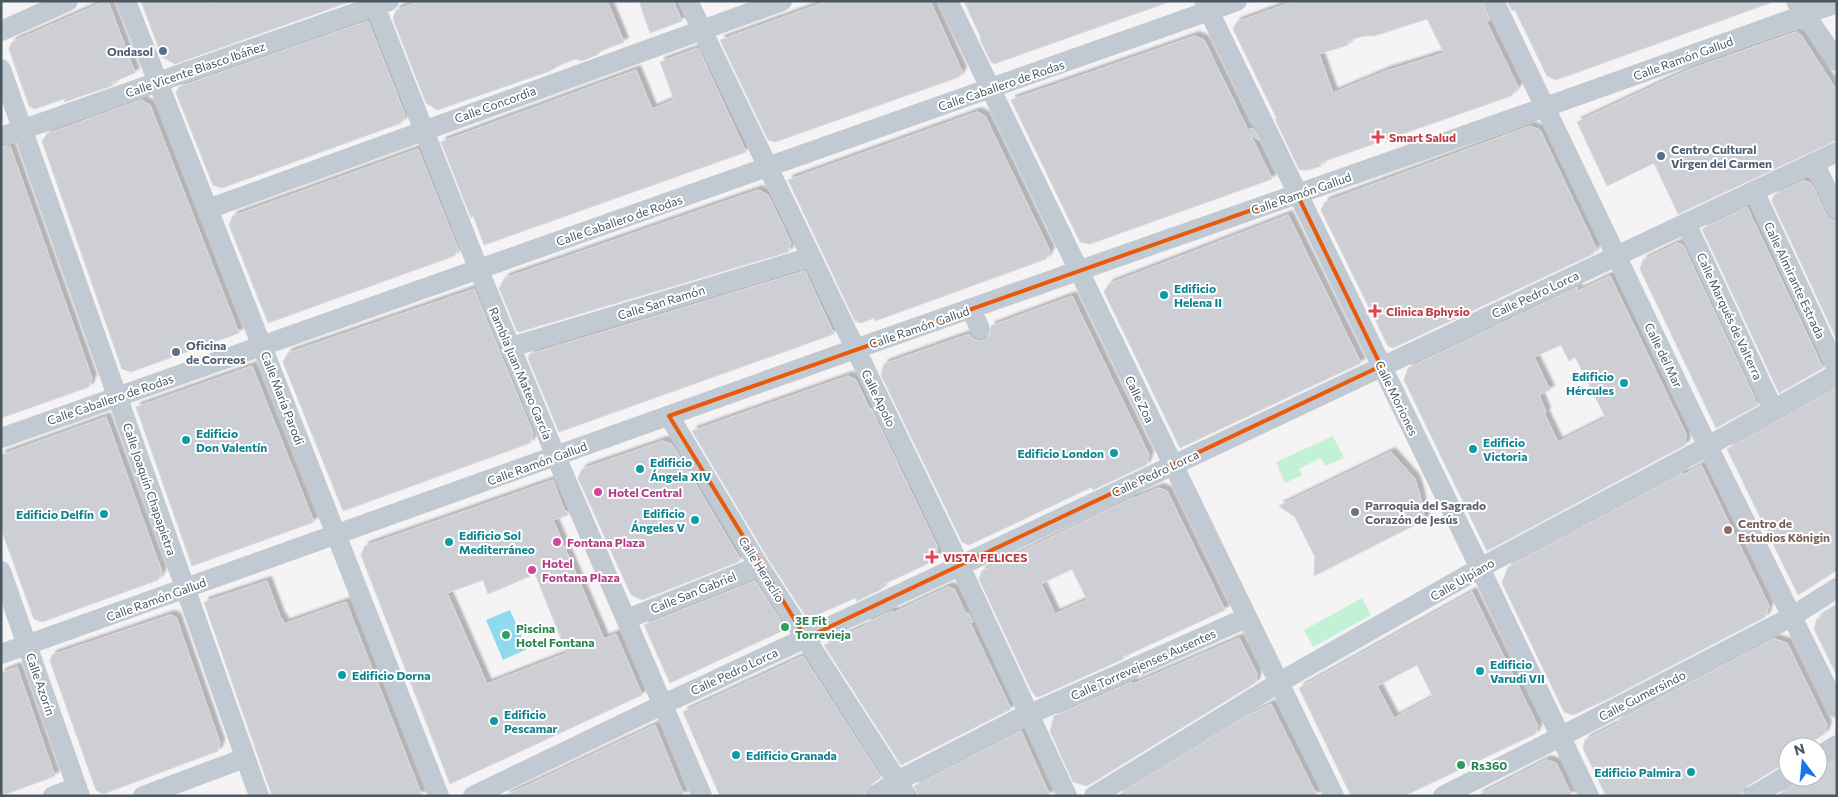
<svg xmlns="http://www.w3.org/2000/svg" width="1838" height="797" font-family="Commissioner,sans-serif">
<defs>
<filter id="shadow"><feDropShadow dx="4.5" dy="-4.5" stdDeviation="1" flood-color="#0004"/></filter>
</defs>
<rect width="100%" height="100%" fill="#f5f3f3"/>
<g fill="#c3f1d5">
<polygon points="1333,436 1344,458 1325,466 1321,458 1299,469 1302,475 1285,483 1276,462"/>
<polygon points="1362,598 1371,615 1313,647 1304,630"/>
</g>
<polygon fill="#90daee" points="510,610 527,649 503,660 486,620"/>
<g fill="#cdcfd5" stroke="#d7d9de" fill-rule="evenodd" filter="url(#shadow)">
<polygon points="106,1 108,1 135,73 110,83 114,85 64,102 66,98 35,109 29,106 9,49 12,42"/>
<polygon points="141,1 210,1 211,3 215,1 352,1 175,64 162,57"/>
<polygon points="421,1 607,1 624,42 601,51 597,55 581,61 576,59 560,65 550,71 437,110 426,103 393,19 396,10"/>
<polygon points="639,1 673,1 682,21 650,33"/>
<polygon points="828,1 930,1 962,71 959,77 775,142 768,140 720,40"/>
<polygon points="964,1 1166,1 1166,3 994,64 993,62 991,62 980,39 981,38"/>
<path d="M 1295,1 L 1482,1 L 1490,20 L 1486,21 L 1518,87 L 1511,96 L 1319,163 L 1321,166 L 1308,170 L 1301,170 L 1299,169 L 1275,119 L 1277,119 L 1233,29 L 1237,22 ZM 1427,19 L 1444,53 L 1386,71 L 1333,93 L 1319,54 L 1348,45 L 1347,41 L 1363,36 L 1374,36 Z"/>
<polygon points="1507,1 1770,1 1770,3 1556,80 1547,76 1515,10 1512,11"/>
<polygon points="368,21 405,115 401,123 222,188 213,185 176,93 179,87"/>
<polygon points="1796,32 1801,35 1837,91 1837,140 1678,214 1654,163 1607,186 1577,122 1688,70"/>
<polygon points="1195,36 1204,40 1248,130 1253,128 1259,140 1250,134 1272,179 1090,244 1080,242 1011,100"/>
<polygon points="698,48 746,152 484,245 473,215 471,218 441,142 636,70 652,109 674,100 660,62"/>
<polygon points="141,100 150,105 239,333 131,372 122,369 42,141 47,134"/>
<polygon points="977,112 985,116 1050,251 1046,259 875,321 874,318 861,323 855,321 788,180"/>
<polygon points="1530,126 1540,130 1596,248 1593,254 1393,348 1388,346 1321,210 1325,202"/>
<polygon points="10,146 92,378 89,387 1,418 1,149"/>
<polygon points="418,149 458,249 454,256 268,323 229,225 233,216"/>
<polygon points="1803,181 1811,183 1827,216 1831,220 1837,222 1837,340 1772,201 1774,195"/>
<polygon points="758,190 768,195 791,243 788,252 519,332 517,331 499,288 505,278"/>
<polygon points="1747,207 1823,368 1779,393 1702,229"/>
<polygon points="1288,215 1361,363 1180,448 1104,292 1109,284"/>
<polygon points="1678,243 1683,245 1758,405 1716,428 1640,269 1643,260"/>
<polygon points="805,271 834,334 559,432 528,358 530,354"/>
<path d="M 1610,276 L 1686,434 L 1685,445 L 1487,551 L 1404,380 L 1408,368 L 1578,287 L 1576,292 ZM 1561,345 L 1569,361 L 1575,357 L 1606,418 L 1558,442 L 1544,413 L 1546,412 L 1539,395 L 1550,390 L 1534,357 Z"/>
<polygon points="474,289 533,433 530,443 343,511 283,362 288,353"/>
<polygon points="1072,296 1149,455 1146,465 1093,490 1092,487 969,545 962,542 881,375 884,364 969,334 973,339 979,341 984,340 990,336 991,326"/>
<polygon points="252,366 314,522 192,566 136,407"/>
<polygon points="848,376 856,380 870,410 871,408 937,546 938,559 880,586 882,589 857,601 855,598 812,617 805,615 769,560 692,431"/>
<polygon points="1837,388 1837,570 1798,595 1727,449"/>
<polygon points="106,417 162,572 158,580 42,622 34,619 1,529 1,455"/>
<polygon points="663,441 672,444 739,557 738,562 642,600 631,595 578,478 582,469"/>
<polygon points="1391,452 1415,479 1419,491 1425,520 1314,576 1315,557 1295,517 1279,506"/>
<polygon points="1701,465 1769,606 1765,617 1608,699 1573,715 1564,712 1502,583 1508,567 1683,473 1683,475"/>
<path d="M 553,480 L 565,512 L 566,510 L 568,515 L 553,520 L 604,639 L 616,634 L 642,695 L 450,784 L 361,555 L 365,546 ZM 535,574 L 567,653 L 487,684 L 447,593 L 483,580 L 488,594 Z"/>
<path d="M 1159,488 L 1167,491 L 1225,610 L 1123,657 L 1123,659 L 1041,696 L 1036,697 L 1031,690 L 979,579 L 982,571 L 1134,497 L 1134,498 ZM 1072,569 L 1087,600 L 1055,614 L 1041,584 Z"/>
<polygon points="267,581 281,619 282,618 284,624 346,602 422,796 272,796 204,602"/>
<polygon points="755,581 786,629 670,683 644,625"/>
<polygon points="948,587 954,589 967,616 968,612 973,622 970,623 1011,709 901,765 824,645 867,625 866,623 892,611 893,613"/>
<path d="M 1472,592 L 1538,726 L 1535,734 L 1404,796 L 1351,796 L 1299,688 ZM 1417,665 L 1433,697 L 1394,718 L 1377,686 Z"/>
<polygon points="1837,607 1837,676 1814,629 1817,619"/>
<polygon points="170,615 176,617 220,743 218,751 103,794 96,790 50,661 52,655"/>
<polygon points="1239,638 1257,674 1255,683 1087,786 1073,782 1050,731 1054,716 1132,682 1133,684"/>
<polygon points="1774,639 1787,643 1827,725 1824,734 1803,747 1788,747 1788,763 1782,765 1747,786 1743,790 1741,796 1606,796 1583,748 1585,740 1619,723 1618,720"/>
<polygon points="803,656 881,777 868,787 863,796 720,796 683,712"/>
<polygon points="17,667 55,776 1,796 1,673"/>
<polygon points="1271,704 1317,796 1117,796 1247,716"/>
<polygon points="655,725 684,796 504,796 554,773"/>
<polygon points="1021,731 1050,796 919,796 914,786"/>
<polygon points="1837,759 1837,796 1776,796 1794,785 1799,777 1818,777 1818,769 1824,767"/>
<polygon points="1546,760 1556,763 1572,796 1477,796"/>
</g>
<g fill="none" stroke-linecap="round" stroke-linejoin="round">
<g stroke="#c1cad2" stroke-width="20">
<polyline points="126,1 439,796"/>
<polyline points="373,1 482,278 557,459 702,796"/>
<polyline points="688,1 960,566 1067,796"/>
<polyline points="948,1 1334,796"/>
<polyline points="1204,1 1480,568 1589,796"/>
<polyline points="1494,1 1698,426 1837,708"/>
<polyline points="1796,1 1837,61"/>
<polyline points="1,31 68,1"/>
<polyline points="1,69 259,796"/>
<polyline points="1,137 389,1"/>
<polyline points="1814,163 1837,210"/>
<polyline points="1754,191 1837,369"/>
<polyline points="208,209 782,1"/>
<polyline points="1686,223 1773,409"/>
<polyline points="971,309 980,329"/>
<polyline points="511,347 811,257"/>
<polyline points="669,416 759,566 907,796"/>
<polyline points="1,438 1237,1"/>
<polyline points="1,571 80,796"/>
<polyline points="627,619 759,566"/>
<polyline points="1,654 855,349 1520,116 1837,3"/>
<polyline points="1039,710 1246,618"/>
<polyline points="1818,757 1837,745"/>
<polyline points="905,777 1018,719"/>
<polyline points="53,796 77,787"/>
<polyline points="143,796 245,758"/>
<polyline points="473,796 664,704 970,561 1837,152"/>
<polyline points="875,796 891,785"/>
<polyline points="1094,796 1278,683 1480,568 1708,446 1837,374"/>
<polyline points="1443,796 1560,737 1791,617 1837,588"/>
<polyline points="1753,796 1788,775"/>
</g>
</g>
<path fill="none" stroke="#e8590c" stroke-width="4" stroke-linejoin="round" d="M 1297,194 L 1381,366 L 806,638 L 669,416 Z"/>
<g fill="#5c6f8a" stroke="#fff" stroke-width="2">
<circle cx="163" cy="51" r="5"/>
<circle cx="1661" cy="156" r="5"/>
<circle cx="176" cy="352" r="5"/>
</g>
<g fill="#e0444e" stroke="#fff" stroke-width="2">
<path d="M1375.5 129.5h5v5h5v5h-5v5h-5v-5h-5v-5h5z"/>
<path d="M1372.5 303.5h5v5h5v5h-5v5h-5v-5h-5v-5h5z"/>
<path d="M929.5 549.5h5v5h5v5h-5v5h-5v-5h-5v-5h5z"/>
</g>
<g fill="#0f9aa8" stroke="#fff" stroke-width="2">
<circle cx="1164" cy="295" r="5"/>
<circle cx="1624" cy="383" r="5"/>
<circle cx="186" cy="440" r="5"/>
<circle cx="1473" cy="449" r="5"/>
<circle cx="1114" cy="453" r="5"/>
<circle cx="640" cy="469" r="5"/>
<circle cx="104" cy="514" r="5"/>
<circle cx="695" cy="520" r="5"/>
<circle cx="449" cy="542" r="5"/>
<circle cx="1480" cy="671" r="5"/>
<circle cx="342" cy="675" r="5"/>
<circle cx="494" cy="721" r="5"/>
<circle cx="736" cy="755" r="5"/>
<circle cx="1691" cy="772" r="5"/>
</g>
<g fill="#d1479c" stroke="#fff" stroke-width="2">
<circle cx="598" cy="492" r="5"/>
<circle cx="557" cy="542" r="5"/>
<circle cx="532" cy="570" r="5"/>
</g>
<circle fill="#6b7280" stroke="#fff" stroke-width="2" cx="1355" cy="512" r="5"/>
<circle fill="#8d6e63" stroke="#fff" stroke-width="2" cx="1728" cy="530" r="5"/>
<g fill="#2e9e5b" stroke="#fff" stroke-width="2">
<circle cx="785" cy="627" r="5"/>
<circle cx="506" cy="635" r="5"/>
<circle cx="1461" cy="765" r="5"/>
</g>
<g text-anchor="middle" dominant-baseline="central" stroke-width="4" stroke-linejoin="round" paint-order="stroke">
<g font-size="12" font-weight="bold" fill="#4e5e75" stroke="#fff" text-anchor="start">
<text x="153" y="51" text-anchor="end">Ondasol</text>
<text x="1671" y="149">Centro Cultural<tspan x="1671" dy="14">Virgen del Carmen</tspan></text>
<text x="186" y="345">Oficina<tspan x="186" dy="14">de Correos</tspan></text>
</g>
<g font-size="12" fill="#4a5661" stroke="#fff">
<text transform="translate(1683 58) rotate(-20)">Calle Ramón Gallud</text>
<text transform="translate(195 69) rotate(-19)">Calle Vicente Blasco Ibáñez</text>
<text transform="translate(1001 85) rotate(-19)">Calle Caballero de Rodas</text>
<text transform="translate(495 104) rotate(-20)">Calle Concordia</text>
<text transform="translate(1301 193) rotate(-19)">Calle Ramón Gallud</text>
<text transform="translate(619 220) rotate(-19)">Calle Caballero de Rodas</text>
<text transform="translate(1795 280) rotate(65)">Calle Almirante Estrada</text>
<text transform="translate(1535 294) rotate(-25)">Calle Pedro Lorca</text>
<text transform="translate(661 302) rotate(-17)">Calle San Ramón</text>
<text transform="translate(1730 316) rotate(65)">Calle Marqués de Valterra</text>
<text transform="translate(919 327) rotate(-19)">Calle Ramón Gallud</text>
<text transform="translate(1664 355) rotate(64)">Calle del Mar</text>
<text transform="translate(521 373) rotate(67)">Rambla Juan Mateo García</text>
<text transform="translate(283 398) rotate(69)">Calle María Parodi</text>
<text transform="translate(879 398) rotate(64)">Calle Apolo</text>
<text transform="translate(1397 398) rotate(64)">Calle Moriones</text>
<text transform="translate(110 399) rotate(-19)">Calle Caballero de Rodas</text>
<text transform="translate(1140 399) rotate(64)">Calle Zoa</text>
<text transform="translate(537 463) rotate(-20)">Calle Ramón Gallud</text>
<text transform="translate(1155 473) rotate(-25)">Calle Pedro Lorca</text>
<text transform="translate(150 489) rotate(71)">Calle Joaquín Chapapietra</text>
<text transform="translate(762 569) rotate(58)">Calle Heraclio</text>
<text transform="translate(1462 579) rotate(-30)">Calle Ulpiano</text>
<text transform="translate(693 592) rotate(-22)">Calle San Gabriel</text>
<text transform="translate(156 599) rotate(-20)">Calle Ramón Gallud</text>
<text transform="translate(1143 664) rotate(-24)">Calle Torrevejenses Ausentes</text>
<text transform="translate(734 671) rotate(-25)">Calle Pedro Lorca</text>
<text transform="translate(41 684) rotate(71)">Calle Azorín</text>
<text transform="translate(1642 695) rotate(-27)">Calle Gumersindo</text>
</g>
<g font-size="12" font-weight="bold" fill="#be3a42" stroke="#fff" text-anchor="start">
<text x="1389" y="137">Smart Salud</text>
<text x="1386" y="311">Clinica Bphysio</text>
<text x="943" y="557">VISTA FELICES</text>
</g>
<g font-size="12" font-weight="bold" fill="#0d838f" stroke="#fff" text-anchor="start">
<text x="1174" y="288">Edificio<tspan x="1174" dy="14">Helena II</tspan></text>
<text x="1614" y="376" text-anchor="end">Edificio<tspan x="1614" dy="14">Hércules</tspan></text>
<text x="196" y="433">Edificio<tspan x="196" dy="14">Don Valentín</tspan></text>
<text x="1483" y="442">Edificio<tspan x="1483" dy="14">Victoria</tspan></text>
<text x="1104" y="453" text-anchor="end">Edificio London</text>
<text x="650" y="462">Edificio<tspan x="650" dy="14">Ángela XIV</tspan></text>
<text x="685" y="513" text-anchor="end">Edificio<tspan x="685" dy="14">Ángeles V</tspan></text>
<text x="94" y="514" text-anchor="end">Edificio Delfín</text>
<text x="459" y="535">Edificio Sol<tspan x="459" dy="14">Mediterráneo</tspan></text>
<text x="1490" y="664">Edificio<tspan x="1490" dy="14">Varudi VII</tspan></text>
<text x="352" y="675">Edificio Dorna</text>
<text x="504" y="714">Edificio<tspan x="504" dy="14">Pescamar</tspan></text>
<text x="746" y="755">Edificio Granada</text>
<text x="1681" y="772" text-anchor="end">Edificio Palmira</text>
</g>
<g font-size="12" font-weight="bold" fill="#b23c85" stroke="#fff" text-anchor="start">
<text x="608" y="492">Hotel Central</text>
<text x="567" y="542">Fontana Plaza</text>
<text x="542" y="563">Hotel<tspan x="542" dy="14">Fontana Plaza</tspan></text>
</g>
<g font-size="12" font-weight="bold" fill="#5b616d" stroke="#fff" text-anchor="start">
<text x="1365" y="505">Parroquia del Sagrado<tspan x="1365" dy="14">Corazón de Jesús</tspan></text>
</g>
<g font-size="12" font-weight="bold" fill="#785e54" stroke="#fff" text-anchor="start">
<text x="1738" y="523">Centro de<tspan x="1738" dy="14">Estudios Königin</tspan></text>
</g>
<g font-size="12" font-weight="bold" fill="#27864d" stroke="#fff" text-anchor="start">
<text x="795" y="620">3E Fit<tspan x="795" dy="14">Torrevieja</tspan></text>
<text x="516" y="628">Piscina<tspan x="516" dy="14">Hotel Fontana</tspan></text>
<text x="1471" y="765">Rs360</text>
</g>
</g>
<rect width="1838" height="797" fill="none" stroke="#4a5661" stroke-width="5"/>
<g transform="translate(1803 762) rotate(344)"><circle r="24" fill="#ffffff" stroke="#b7bbc0"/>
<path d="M0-4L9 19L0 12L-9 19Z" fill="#1a73e8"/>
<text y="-8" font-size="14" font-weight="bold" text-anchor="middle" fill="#4a5661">N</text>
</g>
</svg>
